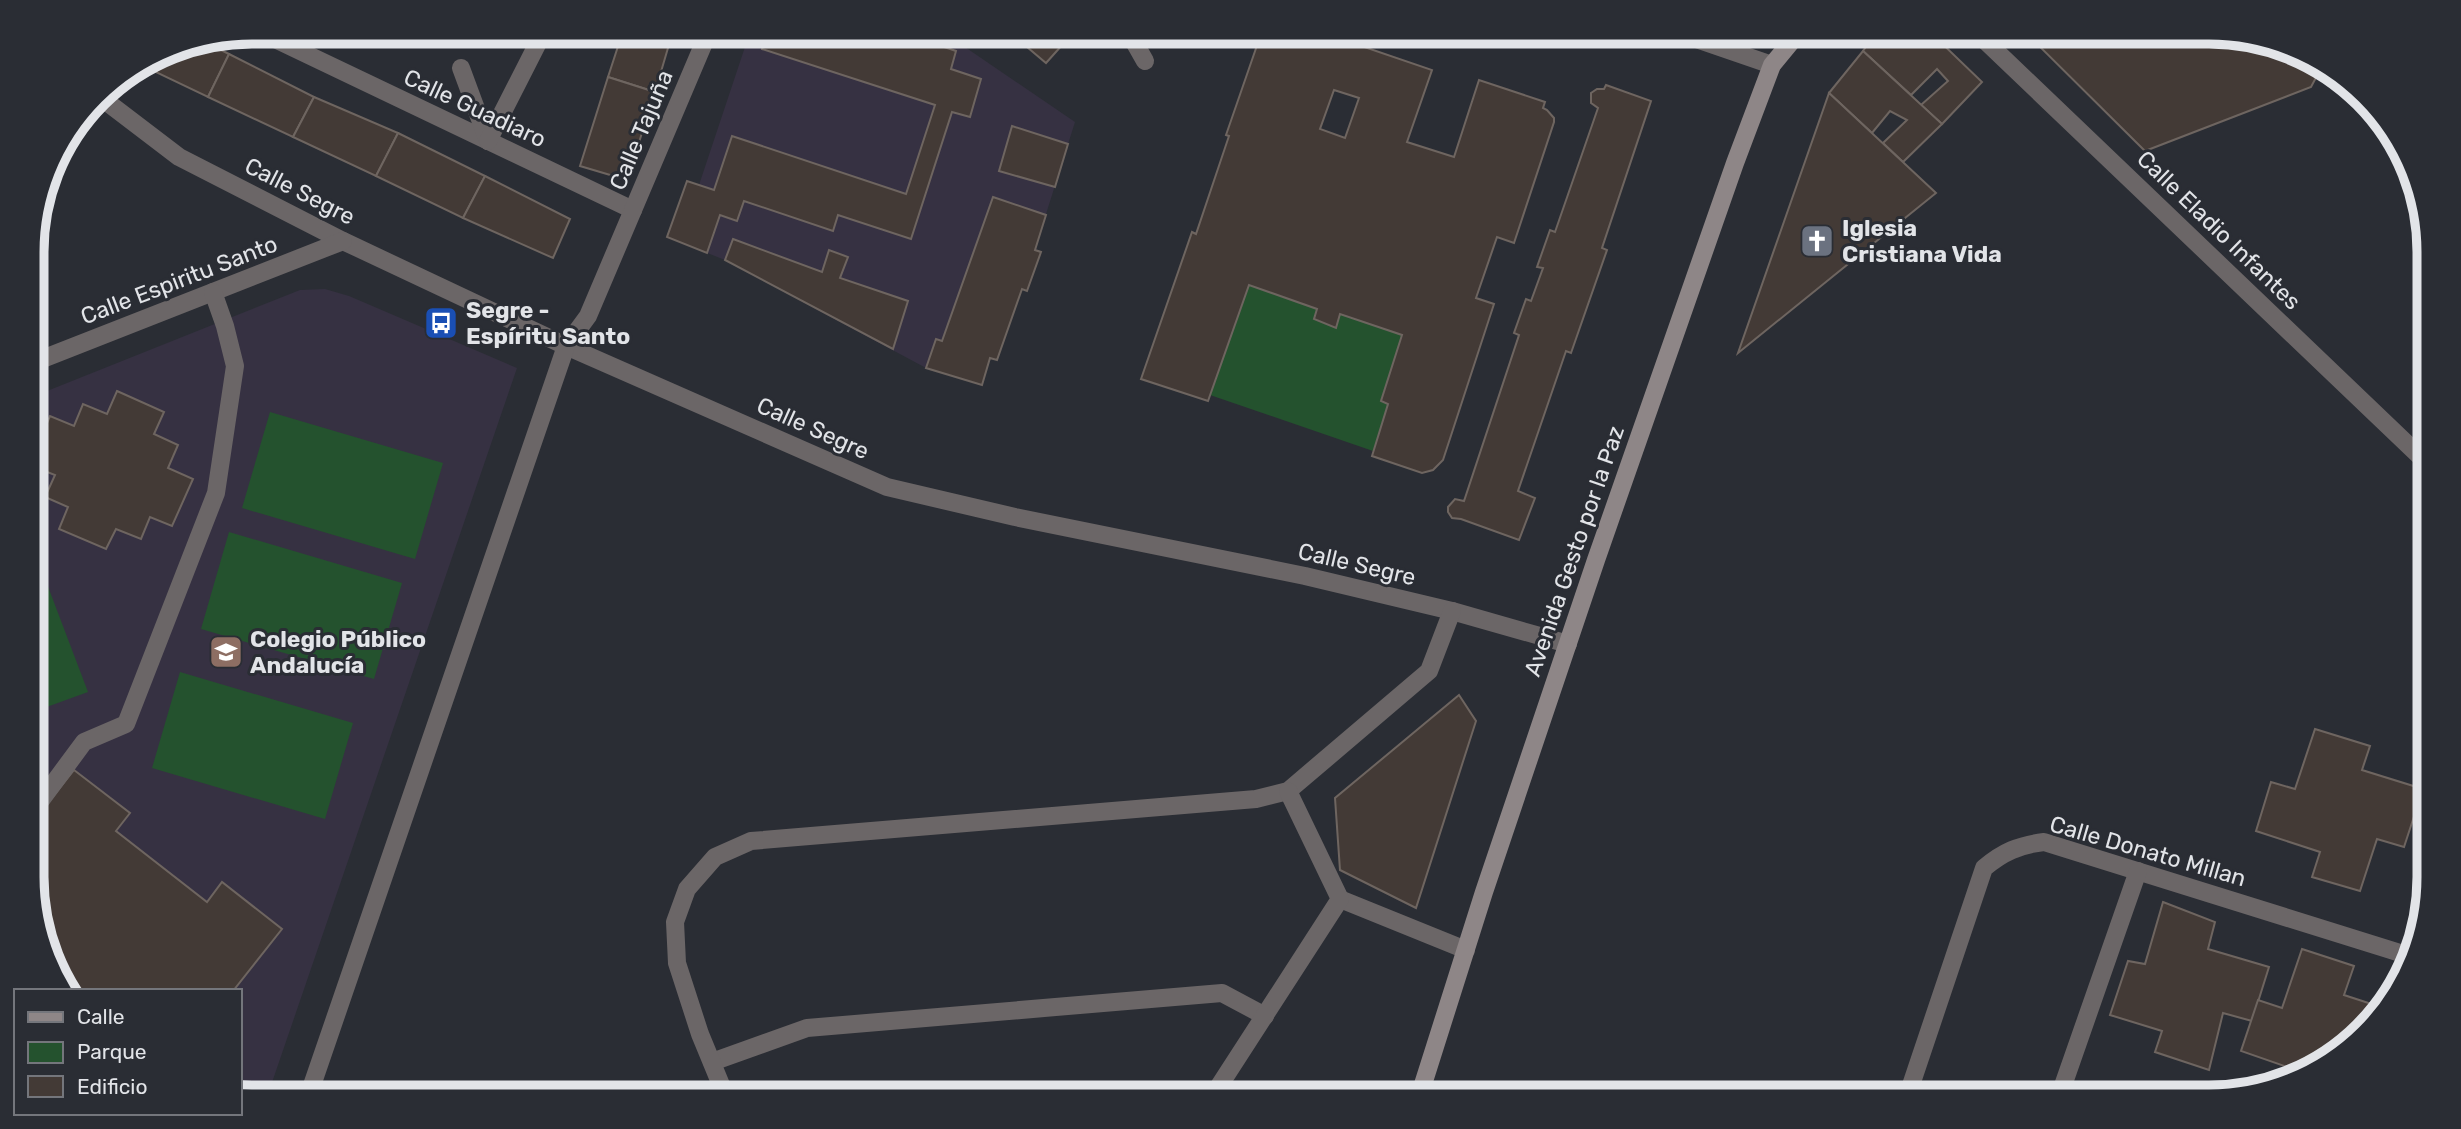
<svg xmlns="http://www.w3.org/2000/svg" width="2461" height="1129" font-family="Rubik,sans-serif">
<rect width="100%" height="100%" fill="#2a2d34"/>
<g fill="#363142">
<polygon points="750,32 943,32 1075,122 1035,249 1041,252 1027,291 1021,289 997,360 990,359 982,385 926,368 725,260 667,237 687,181 699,185"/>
<polygon points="325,289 349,296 517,368 267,1097 252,1097 240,1095 240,991 68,991 33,906 32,397 300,290"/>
</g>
<g fill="#24522e">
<polygon points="1249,285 1317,309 1314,319 1336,327 1340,314 1402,335 1381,401 1388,404 1373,451 1210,395"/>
<polygon points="270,412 443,463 415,559 242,508"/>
<polygon points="229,532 402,583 374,679 201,629"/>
<polygon points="33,547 88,692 33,712"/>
<polygon points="180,672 353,723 325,819 152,768"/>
</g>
<g fill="#433a36" stroke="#6e6560" stroke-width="2" fill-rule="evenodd">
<polygon points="623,31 673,31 655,92 608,77"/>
<polygon points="767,31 897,31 956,51 951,69 981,79 970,117 952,112 911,239 838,215 833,231 744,201 737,221 720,215 707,253 667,237 687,181 714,190 732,136 906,194 935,105 762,49"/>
<polygon points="1008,31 1069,31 1072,34 1046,63"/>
<path d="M 1262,31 L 1335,31 L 1335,37 L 1432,70 L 1407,142 L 1454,157 L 1479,80 L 1545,102 L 1543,108 L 1547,110 L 1554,118 L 1554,122 L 1514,243 L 1497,237 L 1476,298 L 1494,304 L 1443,460 L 1433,470 L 1422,473 L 1372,456 L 1388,404 L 1381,401 L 1402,335 L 1340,314 L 1336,328 L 1314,319 L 1317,309 L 1249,285 L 1208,401 L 1141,379 L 1192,232 L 1196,234 L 1229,136 L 1226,135 ZM 1334,90 L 1359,98 L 1345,138 L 1320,129 Z"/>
<polygon points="1877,31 1929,31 1982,82 1942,124 1921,105 1948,81 1937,69 1911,95 1863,51"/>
<polygon points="2024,31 2209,31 2294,48 2317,67 2319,72 2311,87 2145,151"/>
<polygon points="203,41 229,54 208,97 141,65 168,48"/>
<polygon points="1863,51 1942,124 1903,162 1883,143 1907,120 1890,111 1872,133 1829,93"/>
<polygon points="229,54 314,97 293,137 208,97"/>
<polygon points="608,77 655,92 627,180 580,166"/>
<polygon points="1606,85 1651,101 1602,248 1607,250 1571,353 1566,351 1518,491 1535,498 1519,540 1461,519 1452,518 1448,512 1448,507 1455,499 1464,501 1519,335 1514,333 1526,299 1531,301 1543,268 1537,267 1550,230 1555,232 1598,108 1591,103 1591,93 1597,89 1604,89"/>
<polygon points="1829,93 1936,193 1738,353"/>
<polygon points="314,97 398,133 376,176 293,137"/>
<polygon points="1012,126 1068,144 1055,187 999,171"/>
<polygon points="398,133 485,176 463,218 376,176"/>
<polygon points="485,176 570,219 553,258 463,218"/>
<polygon points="993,197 1046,215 1035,250 1041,252 1027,291 1022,289 997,360 990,358 982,385 926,368 936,339 942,341"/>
<polygon points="733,239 822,272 829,250 848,257 840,278 908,301 893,349 725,260"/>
<polygon points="117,391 164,412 154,434 178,445 168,468 193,479 172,526 150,517 141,539 116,529 106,549 59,529 68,507 45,497 55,475 32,466 32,458 50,416 74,426 83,404 107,414"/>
<polygon points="1459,695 1476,721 1416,908 1340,870 1335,798"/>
<polygon points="2315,729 2370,746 2362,770 2423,789 2404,847 2377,839 2360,891 2312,877 2320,852 2256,831 2271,782 2295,789"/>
<polygon points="74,770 130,813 116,831 207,902 222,882 282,929 233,991 68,991 33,906 33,822"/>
<polygon points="2163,902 2215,922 2208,949 2269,967 2252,1021 2223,1013 2209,1070 2155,1052 2162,1031 2110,1015 2128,961 2145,964"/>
<polygon points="2302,949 2354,966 2344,995 2384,1008 2375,1022 2332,1060 2299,1071 2241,1051 2258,1000 2282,1008"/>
</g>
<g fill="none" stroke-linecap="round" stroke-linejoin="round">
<g stroke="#6b6667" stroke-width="18">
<polyline points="258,31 633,210"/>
<polyline points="1128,31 1145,61"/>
<polyline points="1673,31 1772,65"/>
<polyline points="1975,31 2428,464"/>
<polyline points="461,68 488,141"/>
<polyline points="99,96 179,157 343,241 566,346 887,487 1015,517 1305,576 1452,611 1568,644"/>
<polyline points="488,141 544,31"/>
<polyline points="32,363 343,241"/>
<polyline points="33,811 84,742 126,724 216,493 235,366 225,326 213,292"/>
<polyline points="1340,899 1466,950"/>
<polyline points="712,1062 807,1028 1222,993 1265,1016"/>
<polyline points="308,1097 566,346 588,316 709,31"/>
<polyline points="726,1097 700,1034 677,963 675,922 687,889 715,857 751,841 1256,799 1288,791 1429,671 1452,611"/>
<polyline points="1212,1097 1340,899 1288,791"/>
<path d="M 1907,1097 L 1984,868 C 2003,852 2019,845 2044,842 L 2413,957"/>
<polyline points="2059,1097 2138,871"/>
</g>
<polyline stroke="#8e8687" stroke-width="18" points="1419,1097 1484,892 1596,560 1735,163 1772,65 1800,31"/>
</g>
<defs>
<symbol id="church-square" viewBox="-11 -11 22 22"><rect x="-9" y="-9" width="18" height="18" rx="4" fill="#6b7280" stroke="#2a2d34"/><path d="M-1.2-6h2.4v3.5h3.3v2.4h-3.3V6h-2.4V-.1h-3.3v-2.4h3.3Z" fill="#fff"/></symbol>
<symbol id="bus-square" viewBox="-11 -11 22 22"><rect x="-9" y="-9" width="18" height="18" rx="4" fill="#1a4fb4" stroke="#2a2d34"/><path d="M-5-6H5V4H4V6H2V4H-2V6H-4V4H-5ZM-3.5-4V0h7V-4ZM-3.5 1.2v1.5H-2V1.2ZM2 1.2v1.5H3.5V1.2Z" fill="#fff"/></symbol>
<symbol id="school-square" viewBox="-11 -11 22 22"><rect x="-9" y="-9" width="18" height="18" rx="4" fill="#8d6e63" stroke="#2a2d34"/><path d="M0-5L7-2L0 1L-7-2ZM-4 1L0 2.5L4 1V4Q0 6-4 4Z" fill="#fff"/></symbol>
</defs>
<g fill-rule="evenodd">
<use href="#church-square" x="1798" y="222" width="38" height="38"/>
<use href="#bus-square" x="422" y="304" width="38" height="38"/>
<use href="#school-square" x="207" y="633" width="38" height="38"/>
</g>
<g text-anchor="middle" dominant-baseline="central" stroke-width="6" stroke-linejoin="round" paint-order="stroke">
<g font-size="23" fill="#e2e4e8" stroke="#2a2d34">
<text transform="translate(475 108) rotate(25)">Calle Guadiaro</text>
<text transform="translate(641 130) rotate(-67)">Calle Tajuña</text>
<text transform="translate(300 191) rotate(27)">Calle Segre</text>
<text transform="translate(2219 230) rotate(44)">Calle Eladio Infantes</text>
<text transform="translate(179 280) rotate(-21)">Calle Espiritu Santo</text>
<text transform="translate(813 428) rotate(24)">Calle Segre</text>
<text transform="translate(1574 551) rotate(-71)">Avenida Gesto por la Paz</text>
<text transform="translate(1357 564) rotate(13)">Calle Segre</text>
<text transform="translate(2148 851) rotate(16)">Calle Donato Millan</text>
</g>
<g font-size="23" font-weight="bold" fill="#e2e4e8" stroke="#2a2d34" text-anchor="start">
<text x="1842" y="228">Iglesia<tspan x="1842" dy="26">Cristiana Vida</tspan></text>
<text x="466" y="310">Segre -<tspan x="466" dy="26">Espíritu Santo</tspan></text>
<text x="250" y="639">Colegio Público<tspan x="250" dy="26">Andalucía</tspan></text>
</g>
</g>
<path d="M0 0H2461V1129H0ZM252 44H2209A208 208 0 0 1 2417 252V877A208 208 0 0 1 2209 1085H252A208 208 0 0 1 44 877V252A208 208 0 0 1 252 44Z" fill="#2a2d34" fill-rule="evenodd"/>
<path fill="none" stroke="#e2e4e8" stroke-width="9" d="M252 44H2209A208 208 0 0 1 2417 252V877A208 208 0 0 1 2209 1085H252A208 208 0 0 1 44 877V252A208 208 0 0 1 252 44Z"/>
<rect x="14" y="989" width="228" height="126" fill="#2a2d34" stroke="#74767c" stroke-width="2"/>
<rect x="28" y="1012" width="35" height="10" fill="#8e8687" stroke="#74767c" stroke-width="2"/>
<text x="77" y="1024" font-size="21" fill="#e2e4e8">Calle</text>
<rect x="28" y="1042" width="35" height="21" fill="#24522e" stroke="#74767c" stroke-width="2"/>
<text x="77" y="1059" font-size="21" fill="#e2e4e8">Parque</text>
<rect x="28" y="1076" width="35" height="21" fill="#433a36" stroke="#74767c" stroke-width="2"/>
<text x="77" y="1094" font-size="21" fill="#e2e4e8">Edificio</text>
</svg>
